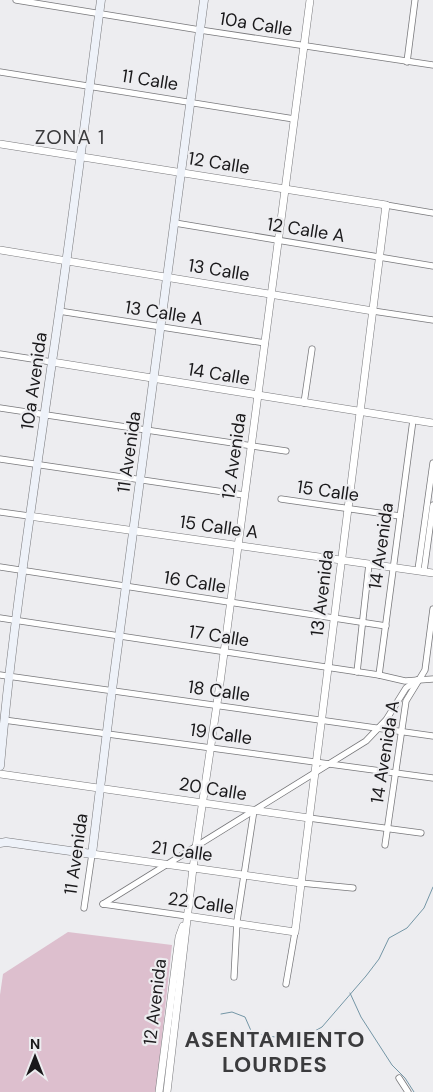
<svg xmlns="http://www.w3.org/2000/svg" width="433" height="1092" font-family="'DM Sans',sans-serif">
<rect width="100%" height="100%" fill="#ededf0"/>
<polygon fill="#ddbfce" points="68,932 172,945 156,1092 0,1092 0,995 3,974"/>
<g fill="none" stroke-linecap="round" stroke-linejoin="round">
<g stroke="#7496a6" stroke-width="1">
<polyline points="350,993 361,1017 392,1065 405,1078 414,1092"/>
<polyline points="221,1014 232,1012 245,1017 252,1033 281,1038 302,1038 322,1027 366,976 379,959 389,938 407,928 424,908 433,887"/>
</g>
<defs>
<g id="minor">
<polyline points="16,0 200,30 433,65"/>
<polyline points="407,62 415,0"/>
<polyline points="0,72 294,119"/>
<polyline points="386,205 433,213"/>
<polyline points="175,223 433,266"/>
<polyline points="59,311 265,343"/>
<polyline points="373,311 433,320"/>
<polyline points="0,354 52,362"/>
<polyline points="304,403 312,349"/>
<polyline points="0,408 286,451"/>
<polyline points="0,459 244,495"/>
<polyline points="281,499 400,516"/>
<polyline points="0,512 29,516"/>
<polyline points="0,567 386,626"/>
<polyline points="418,570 433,463"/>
<polyline points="424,571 433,505"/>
<polyline points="0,618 379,675 405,681 433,679"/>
<polyline points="357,672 369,564"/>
<polyline points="0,675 433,736"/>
<polyline points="379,675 413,420"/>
<polyline points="4,720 433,778"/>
<polyline points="309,818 421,833"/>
<polyline points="385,845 406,701 425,670 433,609"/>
<polyline points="301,883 353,888"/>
<polyline points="103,904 366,741 386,720 406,688 417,680"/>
<polyline points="103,904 187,916"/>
<polyline points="84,908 92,854"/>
<polyline points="234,977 237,921 254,810"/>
<polyline points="286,984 295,932"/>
<polyline points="399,1078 408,1092"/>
</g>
<g id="tertiary">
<polyline points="0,144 386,205 295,932 187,916"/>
<polyline points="0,250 373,311"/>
<polyline points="52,362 433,423"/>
<polyline points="29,516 433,573"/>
<polyline points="0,774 309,818"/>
<polyline points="92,854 301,883"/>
<polyline points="159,1092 179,937 183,926"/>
<polyline points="167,1092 193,868 220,683 310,0"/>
</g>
<g id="secondary">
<path d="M 0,766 C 12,630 33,496 52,362 C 70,241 85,121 101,0"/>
<polyline points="0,843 6,842 92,854 112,690 204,0"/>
</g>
</defs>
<use href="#minor" stroke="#78787b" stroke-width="7"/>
<use href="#tertiary" stroke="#78787b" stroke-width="8"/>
<use href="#secondary" stroke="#78787b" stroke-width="9"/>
<use href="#minor" stroke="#fff" stroke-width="5.5"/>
<use href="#tertiary" stroke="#fff" stroke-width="7"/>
<use href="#secondary" stroke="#eef2f9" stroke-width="8"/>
</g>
<g text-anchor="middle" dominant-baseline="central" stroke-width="4.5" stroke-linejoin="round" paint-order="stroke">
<g font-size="18" fill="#1a191b" stroke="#ededf0">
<text transform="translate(256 24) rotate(9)">10a Calle</text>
<text transform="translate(150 80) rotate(9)">11 Calle</text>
<text transform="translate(219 163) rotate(9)">12 Calle</text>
<text transform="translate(306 230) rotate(9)">12 Calle A</text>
<text transform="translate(219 270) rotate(9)">13 Calle</text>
<text transform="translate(164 313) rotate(9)">13 Calle A</text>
<text transform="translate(219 374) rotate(9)">14 Calle</text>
<text transform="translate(34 381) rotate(-82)">10a Avenida</text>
<text transform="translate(129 452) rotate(-82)">11 Avenida</text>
<text transform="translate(234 456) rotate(-82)">12 Avenida</text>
<text transform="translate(328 491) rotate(8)">15 Calle</text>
<text transform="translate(219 527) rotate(8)">15 Calle A</text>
<text transform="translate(381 546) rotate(-82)">14 Avenida</text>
<text transform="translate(195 582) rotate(9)">16 Calle</text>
<text transform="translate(322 593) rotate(-83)">13 Avenida</text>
<text transform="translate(219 636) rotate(9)">17 Calle</text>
<text transform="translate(219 691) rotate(8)">18 Calle</text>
<text transform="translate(221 734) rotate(8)">19 Calle</text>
<text transform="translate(385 752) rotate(-81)">14 Avenida A</text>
<text transform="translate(213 789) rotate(9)">20 Calle</text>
<text transform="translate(182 851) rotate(8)">21 Calle</text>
<text transform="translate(76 854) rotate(-82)">11 Avenida</text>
<text transform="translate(201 903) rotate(8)">22 Calle</text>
<text transform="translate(155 1002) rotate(-83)">12 Avenida</text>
</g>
<g font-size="20" letter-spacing="1" fill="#3b3b3d" stroke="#ededf0">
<text x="70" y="137">ZONA 1</text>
</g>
<g font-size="22" font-weight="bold" letter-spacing="1" fill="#3b3b3d" stroke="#ededf0">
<text x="275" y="1039">ASENTAMIENTO<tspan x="275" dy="25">LOURDES</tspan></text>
</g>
</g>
<g transform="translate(35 1057)" stroke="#ededf0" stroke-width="4" paint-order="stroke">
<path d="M0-4L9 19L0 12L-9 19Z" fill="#1a191b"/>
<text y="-8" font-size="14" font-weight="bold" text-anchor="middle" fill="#1a191b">N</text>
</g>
</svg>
